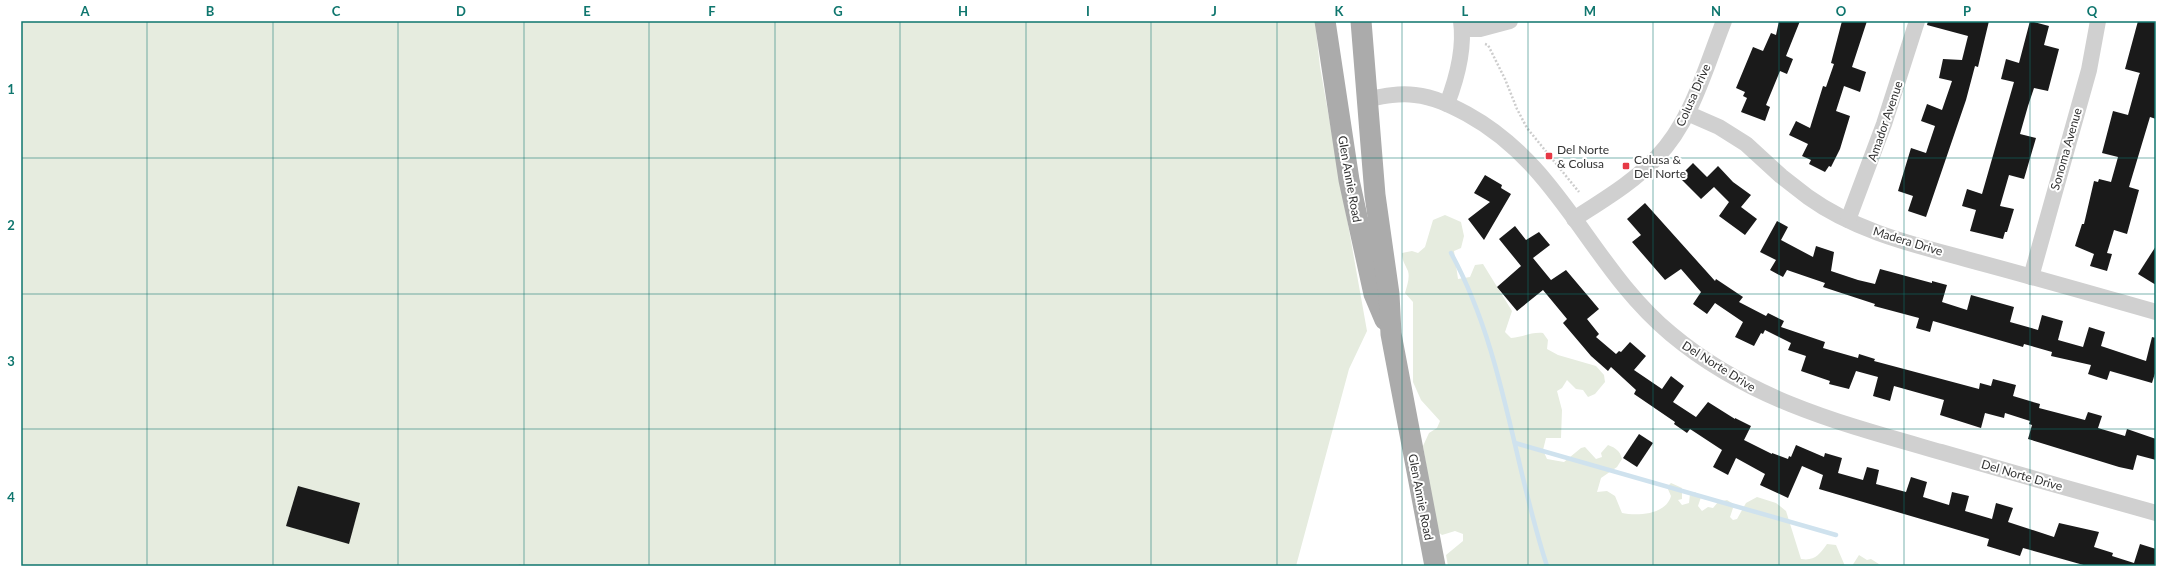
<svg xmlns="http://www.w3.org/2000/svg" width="2177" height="587" font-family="Lato,sans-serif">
<rect width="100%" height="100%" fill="#fff"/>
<g fill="#e6ecdf">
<polygon points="21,21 1315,21 1320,67 1367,331 1349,369 1296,566 21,566"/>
<path d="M 1445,215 L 1461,222 L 1464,236 L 1461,248 L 1454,251 L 1458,279 L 1470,277 L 1475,265 L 1483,264 L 1512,311 L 1505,332 L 1511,338 C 1523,337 1531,332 1543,333 L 1548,340 L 1547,349 L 1558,355 L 1596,366 L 1604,375 L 1605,382 L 1595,394 L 1588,397 L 1583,390 L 1576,389 L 1567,380 L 1562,388 L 1557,391 L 1562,410 L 1561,438 L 1546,438 L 1543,450 L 1547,459 L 1564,462 L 1581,448 L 1585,447 L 1596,459 L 1602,457 L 1601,453 L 1608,445 C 1616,448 1620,451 1622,459 L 1617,467 L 1601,478 L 1597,492 L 1607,491 L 1615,496 L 1622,513 C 1637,516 1666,515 1671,496 L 1667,487 L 1671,483 L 1682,488 L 1682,499 L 1678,500 L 1682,505 L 1689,503 L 1690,494 L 1695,492 L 1701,497 L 1698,506 L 1702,511 L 1708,507 L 1713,508 L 1718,502 L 1727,500 L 1732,503 L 1733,508 L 1730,517 L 1733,520 L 1737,519 L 1746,503 L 1757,497 L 1776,503 L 1786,511 L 1801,559 C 1815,561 1819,555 1827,544 L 1836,545 L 1845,566 L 1448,566 L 1446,555 L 1463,541 L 1463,534 L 1455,531 L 1442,535 L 1437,531 L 1423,446 L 1429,433 L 1437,428 L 1440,421 L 1421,400 L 1413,382 L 1413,302 L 1405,293 C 1407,286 1410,278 1408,271 C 1405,264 1402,261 1402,253 L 1412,251 L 1418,253 L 1425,247 L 1433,220 Z"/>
<polygon points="1859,555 1867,560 1871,559 1882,566 1852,566"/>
</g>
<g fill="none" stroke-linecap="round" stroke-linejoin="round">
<g stroke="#cfe2ee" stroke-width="4.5">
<path d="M 1451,253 C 1504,350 1513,463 1547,566"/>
<polyline points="1515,443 1836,535"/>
</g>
</g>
<g fill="#1a1a1a">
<polygon points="1779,21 1800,21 1786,56 1793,59 1787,74 1780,71 1766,105 1770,107 1765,121 1741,112 1747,98 1743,96 1745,92 1736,88 1753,47 1763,51 1771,33 1776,35"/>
<polygon points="1842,21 1867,21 1852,67 1866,72 1860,92 1844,86 1836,111 1850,116 1840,149 1831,167 1829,166 1825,172 1809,164 1811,160 1802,156 1808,144 1789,135 1796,121 1810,128 1823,86 1826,87 1834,64 1831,63"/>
<polygon points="1928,21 1989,21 1978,67 1975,66 1966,100 1926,217 1908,211 1913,196 1898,191 1911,148 1926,153 1935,126 1921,121 1927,104 1942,110 1952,81 1939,78 1943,59 1962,60 1968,36 1927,25"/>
<polygon points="2030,21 2049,26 2044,45 2059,49 2048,91 2034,88 2028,106 2020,134 2036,138 2024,179 2009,175 2000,206 2014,209 2007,232 2005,232 2003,239 1970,231 1976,210 1962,206 1967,189 1982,194 2014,82 2001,79 2006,59 2019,63"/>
<polygon points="2138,21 2156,21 2156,119 2150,117 2129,187 2139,190 2127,234 2114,230 2107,253 2112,254 2107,271 2090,266 2094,254 2075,246 2082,224 2084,224 2094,181 2098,182 2099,179 2111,182 2118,157 2102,153 2113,111 2128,115 2139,75 2140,73 2125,69"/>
<polygon points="1693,163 1707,177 1718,166 1733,182 1751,195 1741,207 1757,219 1745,235 1719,216 1729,202 1714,187 1701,199 1679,177"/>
<polygon points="1485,175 1502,185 1501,188 1511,194 1484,240 1468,219 1490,202 1474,193"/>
<polygon points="1645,203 1715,281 1716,279 1743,297 1739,302 1766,316 1768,313 1784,321 1781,327 1825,342 1823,348 1858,358 1859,354 1875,359 1874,361 1979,389 1980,383 1991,386 1993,379 2016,385 2013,396 2040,404 2039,408 2085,420 2088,412 2102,416 2098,428 2125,436 2127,429 2156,439 2156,460 2137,455 2133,470 2119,467 2028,439 2032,425 2029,424 2030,421 2005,413 2004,418 1985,413 1981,428 1940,415 1944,400 1894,386 1890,401 1873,396 1878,377 1856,371 1849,389 1829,384 1830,381 1801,371 1806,356 1788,350 1791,343 1765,330 1763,334 1761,333 1754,346 1735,337 1743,322 1715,303 1707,314 1693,304 1701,292 1681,269 1665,280 1632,242 1641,235 1627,219"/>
<polygon points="1777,221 1788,227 1781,240 1813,257 1816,246 1834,252 1831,271 1858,280 1875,284 1880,269 1932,283 1932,281 1947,285 1942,302 1967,310 1971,295 2014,307 2010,322 2038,330 2042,315 2063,321 2058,340 2083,347 2089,327 2105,332 2101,346 2146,361 2152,337 2156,338 2156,370 2152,383 2110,371 2107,380 2088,374 2091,365 2051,356 2052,352 2024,344 2023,347 1933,321 1930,332 1916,328 1919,318 1874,306 1875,304 1823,287 1825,283 1787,270 1783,277 1770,270 1776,260 1760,252"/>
<polygon points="1515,226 1526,240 1539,232 1550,245 1533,258 1551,280 1566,270 1599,309 1587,319 1599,334 1596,337 1616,354 1619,351 1621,352 1630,342 1646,356 1634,370 1662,389 1671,376 1684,386 1673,402 1696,417 1708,402 1735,419 1735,418 1751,426 1744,440 1772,454 1772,453 1788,459 1789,456 1791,457 1796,445 1824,457 1825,453 1842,458 1838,473 1863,480 1867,467 1879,470 1876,484 1906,492 1911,477 1927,482 1923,497 1949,505 1952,492 1969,496 1965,511 1992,519 1996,503 2013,508 2008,522 2054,537 2059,523 2099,532 2094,547 2113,553 2112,556 2134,563 2140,544 2156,549 2156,566 2087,566 2023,548 2020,556 1987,546 1989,539 1819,489 1823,475 1802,466 1788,498 1760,485 1765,474 1736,458 1728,475 1713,467 1722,450 1690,429 1687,433 1674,424 1675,422 1634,394 1636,390 1611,367 1608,371 1591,356 1563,323 1567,319 1543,290 1517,311 1497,287 1521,266 1499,239"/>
<polygon points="2156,246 2156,285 2138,274"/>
<polygon points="1639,434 1653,443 1637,467 1623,458"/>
<polygon points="298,486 360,503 349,544 286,526"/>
</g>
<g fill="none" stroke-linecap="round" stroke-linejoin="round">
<g stroke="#cdcdcd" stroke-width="2.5" stroke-dasharray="2 2" stroke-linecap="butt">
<polyline points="1485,44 1488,45 1505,79 1517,109 1527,128 1579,192"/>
<polyline points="520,566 520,564"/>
</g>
<g stroke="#d0d0d0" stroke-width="16">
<polyline points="1462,29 1480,29 1510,21"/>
<path d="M 1369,99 C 1384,96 1399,93 1415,95 C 1434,97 1450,105 1467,114 C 1562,166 1590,267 1671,334 C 1751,401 1843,424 1941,452 C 2013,473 2084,493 2156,513"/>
<path d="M 1447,104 C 1457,78 1465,49 1461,21"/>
<path d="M 1687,113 L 1719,127 L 1746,144 L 1781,176 L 1808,197 C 1858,233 1920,246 1977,262 C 2037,278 2096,295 2156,312"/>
<path d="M 1574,219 C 1603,200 1634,182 1657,157 C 1692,121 1706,66 1724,21"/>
<polyline points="1848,220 1884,124 1917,21"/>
<polyline points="2031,277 2089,70 2098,21"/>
</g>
<g stroke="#ababab" stroke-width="21">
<polyline points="1325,21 1349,180 1374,294 1385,320"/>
<polyline points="1361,21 1375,195 1389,294 1391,334 1435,566"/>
</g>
</g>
<path fill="none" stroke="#0f766e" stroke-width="1" stroke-opacity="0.55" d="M 147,21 L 147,566M 273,21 L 273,566M 398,21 L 398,566M 524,21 L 524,566M 649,21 L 649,566M 775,21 L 775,566M 900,21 L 900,566M 1026,21 L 1026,566M 1151,21 L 1151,566M 1277,21 L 1277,566M 1402,21 L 1402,566M 1528,21 L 1528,566M 1653,21 L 1653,566M 1779,21 L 1779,566M 1904,21 L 1904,566M 2030,21 L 2030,566M 21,158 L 2156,158M 21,294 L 2156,294M 21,429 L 2156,429"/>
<g fill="#e63946" stroke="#fff" stroke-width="1.5">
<rect x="1545" y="152" width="8" height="8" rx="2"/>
<rect x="1622" y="162" width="8" height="8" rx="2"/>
</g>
<g text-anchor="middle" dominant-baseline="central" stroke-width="4" stroke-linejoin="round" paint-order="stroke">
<g font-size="12" fill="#333" stroke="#fff">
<text transform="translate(1693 95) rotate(-66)">Colusa Drive</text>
<text transform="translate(1885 121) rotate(-71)">Amador Avenue</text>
<text transform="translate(2066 149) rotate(-74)">Sonoma Avenue</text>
<text transform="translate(1350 179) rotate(80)">Glen Annie Road</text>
<text transform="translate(1908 241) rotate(17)">Madera Drive</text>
<text transform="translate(1719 366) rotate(32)">Del Norte Drive</text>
<text transform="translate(2022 475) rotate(16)">Del Norte Drive</text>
<text transform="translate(1421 497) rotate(79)">Glen Annie Road</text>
</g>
<g font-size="12" fill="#333" stroke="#fff" text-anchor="start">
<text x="1557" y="149">Del Norte<tspan x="1557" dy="14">&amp; Colusa</tspan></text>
<text x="1634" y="159">Colusa &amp;<tspan x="1634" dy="14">Del Norte</tspan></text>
</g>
</g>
<rect width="2177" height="587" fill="none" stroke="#ffffff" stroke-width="44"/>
<rect x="22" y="22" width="2133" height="543" fill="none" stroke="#0f766e" stroke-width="1.5"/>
<g font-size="13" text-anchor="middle" font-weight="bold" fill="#0f766e">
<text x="85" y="16">A</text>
<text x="210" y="16">B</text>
<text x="336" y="16">C</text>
<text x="461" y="16">D</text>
<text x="587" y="16">E</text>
<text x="712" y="16">F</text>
<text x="838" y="16">G</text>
<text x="963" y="16">H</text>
<text x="1088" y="16">I</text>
<text x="1214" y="16">J</text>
<text x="1339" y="16">K</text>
<text x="1465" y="16">L</text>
<text x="1590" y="16">M</text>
<text x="1716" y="16">N</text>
<text x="1841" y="16">O</text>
<text x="1967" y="16">P</text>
<text x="2092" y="16">Q</text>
<text x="11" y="94">1</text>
<text x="11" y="230">2</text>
<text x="11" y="366">3</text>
<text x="11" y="502">4</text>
</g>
</svg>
